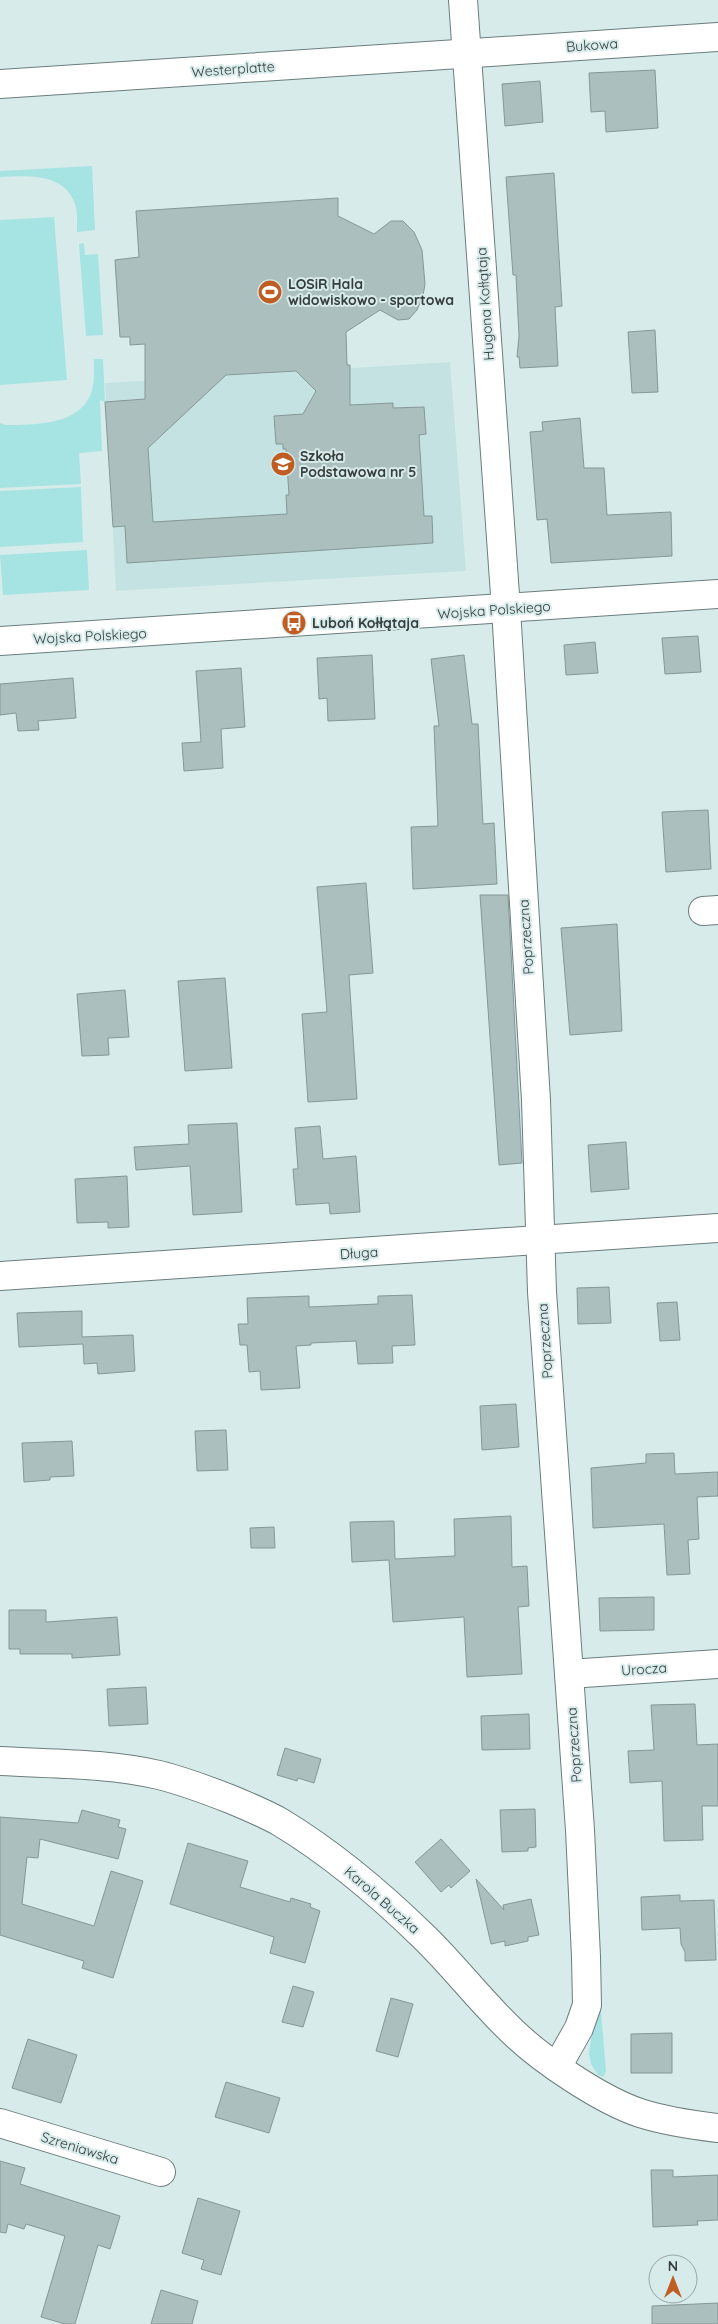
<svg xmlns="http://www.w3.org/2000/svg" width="718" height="2324" font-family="Quicksand,sans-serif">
<rect width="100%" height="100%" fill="#d8ebeb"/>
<polygon fill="#c5e2e2" points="450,362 466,571 116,591 105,383"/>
<g fill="#a6e3e3">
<path d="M 92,166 L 95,230 L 77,232 C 77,223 78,212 75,204 C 64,172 27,176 0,177 L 0,171 Z"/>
<polygon points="54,217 67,380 0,385 0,220"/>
<polygon points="84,243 85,255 98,254 103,335 86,336 79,244"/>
<path d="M 94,359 L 103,359 L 105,402 L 100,400 L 102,451 L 79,453 L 81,484 L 0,488 L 0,423 L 6,425 C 33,425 75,425 89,398 C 95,386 94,372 94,359 Z"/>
<polygon points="81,487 83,542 0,547 0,491"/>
<polygon points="87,550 89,590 3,595 0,555"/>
<polygon points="599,1987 606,2071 603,2077 598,2075 591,2064 589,2053"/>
</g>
<g fill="#acbfbf" stroke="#859797" fill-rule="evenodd">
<polygon points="655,70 658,128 606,132 605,111 591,112 589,73"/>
<polygon points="540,81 543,122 505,126 502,84"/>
<polygon points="554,173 562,306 555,307 558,366 520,368 519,357 517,357 519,336 516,275 513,275 506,177"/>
<path d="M 338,198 L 338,216 L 374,234 L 391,221 L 403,221 L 414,232 L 422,250 L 425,284 L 423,296 L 417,310 L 409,319 L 398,320 L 380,310 L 346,332 L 347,365 L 350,365 L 350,405 L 393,403 L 393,408 L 424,407 L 426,434 L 419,435 L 424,516 L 432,516 L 433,543 L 127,563 L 125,526 L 113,527 L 105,402 L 145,399 L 145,344 L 130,345 L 130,337 L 120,337 L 115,260 L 139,257 L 136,211 ZM 296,371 L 316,391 L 303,414 L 274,416 L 276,444 L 283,444 L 283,449 L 286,449 L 289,495 L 286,495 L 287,514 L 153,522 L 148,448 L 226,375 Z"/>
<polygon points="655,330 658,392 632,393 628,332"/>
<polygon points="580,418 584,468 604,468 607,515 671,512 672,556 551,563 547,519 537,520 530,432 543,431 542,422"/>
<polygon points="698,636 701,672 665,674 662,638"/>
<polygon points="595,642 598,673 566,675 564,645"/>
<polygon points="372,655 375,719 328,721 327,698 319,699 317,658"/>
<polygon points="464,655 472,724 478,724 483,824 494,823 497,884 413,889 411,827 438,826 434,726 439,726 431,659"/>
<polygon points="241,668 245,727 221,729 223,768 184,771 182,743 201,742 196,671"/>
<polygon points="73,678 76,718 38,721 39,730 18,731 16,713 0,715 0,684"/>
<polygon points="708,810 711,869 666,872 662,812"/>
<polygon points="366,883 373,973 349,975 357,1099 308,1102 302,1014 327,1012 317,887"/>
<polygon points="480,895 508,895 522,1163 499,1165"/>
<polygon points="617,924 622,1031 570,1035 561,928"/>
<polygon points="225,978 232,1068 185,1071 178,981"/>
<polygon points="125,990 129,1037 108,1038 109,1055 82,1056 77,994"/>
<polygon points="237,1123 242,1212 193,1215 190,1166 136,1170 134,1147 189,1144 188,1125"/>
<polygon points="320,1126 323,1159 356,1156 360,1212 330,1214 329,1203 296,1205 293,1169 298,1169 295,1128"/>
<polygon points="626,1142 629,1189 591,1192 588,1145"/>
<polygon points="127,1176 129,1227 108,1228 108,1222 77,1223 75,1179"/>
<polygon points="609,1287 611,1323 578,1324 577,1288"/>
<polygon points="412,1295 415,1345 392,1346 393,1363 358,1364 356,1341 311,1343 311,1345 296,1346 300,1388 261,1390 260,1371 249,1372 247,1345 240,1345 238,1324 248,1324 247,1298 309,1296 309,1307 378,1304 378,1296"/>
<polygon points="677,1302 680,1340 660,1341 657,1303"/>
<polygon points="82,1311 82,1337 133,1335 135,1371 98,1374 97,1363 84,1364 83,1344 19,1347 17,1313"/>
<polygon points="516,1404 519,1447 482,1450 480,1406"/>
<polygon points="226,1430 228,1470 197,1471 195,1431"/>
<polygon points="72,1441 74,1476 50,1477 50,1480 24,1482 22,1443"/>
<polygon points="674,1453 675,1474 718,1472 718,1496 697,1497 699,1539 688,1540 690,1574 667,1575 664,1524 593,1528 591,1468 646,1463 646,1454"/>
<polygon points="511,1516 512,1567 527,1566 529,1606 518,1607 522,1674 467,1677 464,1617 393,1622 389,1560 352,1562 350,1522 394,1521 395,1559 455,1556 454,1519"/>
<polygon points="274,1527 275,1548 251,1548 250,1528"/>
<polygon points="654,1597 654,1630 600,1631 599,1598"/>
<polygon points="9,1610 46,1610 46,1622 117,1617 120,1655 72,1658 72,1654 20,1654 20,1649 9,1649"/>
<polygon points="146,1687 148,1724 109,1726 107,1689"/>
<polygon points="695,1704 697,1745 718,1744 718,1806 702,1806 703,1840 664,1841 662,1781 630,1783 628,1751 654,1750 651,1705"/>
<polygon points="529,1714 530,1749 482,1750 481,1716"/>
<polygon points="285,1748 321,1759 314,1783 298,1778 297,1781 277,1775"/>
<polygon points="535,1809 536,1847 528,1848 528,1851 502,1852 500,1810"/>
<polygon points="82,1810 120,1820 118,1827 126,1829 118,1859 40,1839 38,1858 27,1857 22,1904 94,1926 111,1871 143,1881 113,1978 82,1968 84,1961 0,1935 0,1817 78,1823"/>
<polygon points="441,1839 470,1871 451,1888 449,1885 441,1892 415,1862"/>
<polygon points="188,1843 248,1861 240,1887 290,1902 291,1898 311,1904 310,1907 320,1911 305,1963 270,1953 274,1937 170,1904"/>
<polygon points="476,1879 504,1910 503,1905 531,1899 539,1935 528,1937 528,1941 505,1946 505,1941 491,1944"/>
<polygon points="680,1895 680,1901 714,1900 716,1960 685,1961 685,1952 681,1944 680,1928 642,1930 641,1897"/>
<polygon points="293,1986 314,1992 303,2027 282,2022"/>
<polygon points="391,1998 413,2004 398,2057 376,2051"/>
<polygon points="672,2033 672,2073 631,2073 631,2034"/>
<polygon points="28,2039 77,2055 61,2103 12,2088"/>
<polygon points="226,2082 280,2098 269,2133 215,2117"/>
<polygon points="0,2161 25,2168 20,2184 120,2216 110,2249 98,2245 75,2324 65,2324 41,2317 65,2236 26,2224 24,2229 8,2224 6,2233 0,2232"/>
<polygon points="651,2170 673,2170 673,2177 718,2175 718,2220 697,2221 698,2225 653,2227"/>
<polygon points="198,2198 240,2211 221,2275 201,2269 204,2260 182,2253"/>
<polygon points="161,2290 198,2301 192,2324 151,2324"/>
<polygon points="718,2303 718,2324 652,2324 652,2306"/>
</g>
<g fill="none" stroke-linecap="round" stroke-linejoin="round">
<defs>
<g id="street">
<polyline points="463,0 506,609 536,1100 542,1292 580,1830 586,1957 587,2005 579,2028 557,2067"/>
<polyline points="0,84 718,37"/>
<polyline points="703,911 718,910"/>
<polyline points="0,1276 718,1228"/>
<polyline points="569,1674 718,1664"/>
<path d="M 0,1761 C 53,1764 107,1763 159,1775 C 183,1781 207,1790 230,1799 C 247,1806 264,1813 280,1822 C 333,1854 380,1894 424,1937 C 455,1967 481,2002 513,2032 C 542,2060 601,2100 640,2113 C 665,2121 692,2125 718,2128"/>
<polyline points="0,2123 161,2172"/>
</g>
<polyline id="secondary" points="0,641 718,594"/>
</defs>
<use href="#street" stroke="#6b7d7d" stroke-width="30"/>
<use href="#secondary" stroke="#6b7d7d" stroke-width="30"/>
<use href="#street" stroke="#fff" stroke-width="28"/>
<use href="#secondary" stroke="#fff" stroke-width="28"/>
</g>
<defs>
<symbol id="stadium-disc" viewBox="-11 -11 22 22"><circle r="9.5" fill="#c05d23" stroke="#d8ebeb"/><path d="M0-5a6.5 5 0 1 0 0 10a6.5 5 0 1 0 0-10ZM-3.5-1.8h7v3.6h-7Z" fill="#fff"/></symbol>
<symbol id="school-disc" viewBox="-11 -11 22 22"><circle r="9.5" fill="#c05d23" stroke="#d8ebeb"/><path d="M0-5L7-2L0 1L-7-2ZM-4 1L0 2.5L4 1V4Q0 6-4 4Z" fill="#fff"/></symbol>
<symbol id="bus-disc" viewBox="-11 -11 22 22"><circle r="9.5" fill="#c05d23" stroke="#d8ebeb"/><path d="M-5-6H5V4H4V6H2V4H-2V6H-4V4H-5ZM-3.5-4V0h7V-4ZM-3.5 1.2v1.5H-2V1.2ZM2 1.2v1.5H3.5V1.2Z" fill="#fff"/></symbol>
</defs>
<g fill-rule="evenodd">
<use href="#stadium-disc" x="256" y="278" width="28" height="28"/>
<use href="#school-disc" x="269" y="450" width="28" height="28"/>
<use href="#bus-disc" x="280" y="609" width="28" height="28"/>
</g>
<g text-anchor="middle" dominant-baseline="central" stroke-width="4" stroke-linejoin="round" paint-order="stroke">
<g font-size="14" fill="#363d3d" stroke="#d8ebeb">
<text transform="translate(592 45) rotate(-4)">Bukowa</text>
<text transform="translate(233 69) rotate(-4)">Westerplatte</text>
<text transform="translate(485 304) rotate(-94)">Hugona Kołłątaja</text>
<text transform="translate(494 610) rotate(-4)">Wojska Polskiego</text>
<text transform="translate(90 636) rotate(-3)">Wojska Polskiego</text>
<text transform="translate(526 937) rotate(-94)">Poprzeczna</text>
<text transform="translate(359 1253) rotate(-4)">Długa</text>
<text transform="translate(545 1341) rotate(-94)">Poprzeczna</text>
<text transform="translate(644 1669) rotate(-4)">Urocza</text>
<text transform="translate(574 1745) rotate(-94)">Poprzeczna</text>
<text transform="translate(382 1900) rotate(41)">Karola Buczka</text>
<text transform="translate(80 2148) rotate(17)">Szreniawska</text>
</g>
<g font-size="14" font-weight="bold" fill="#363d3d" stroke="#d8ebeb" text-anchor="start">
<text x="288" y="284">LOSiR Hala<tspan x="288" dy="16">widowiskowo - sportowa</tspan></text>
<text x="300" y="456">Szkoła<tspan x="300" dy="16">Podstawowa nr 5</tspan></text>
<text x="312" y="623">Luboń Kołłątaja</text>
</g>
</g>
<g transform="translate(673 2279)"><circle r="24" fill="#d8ebeb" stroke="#97a5a5"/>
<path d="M0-4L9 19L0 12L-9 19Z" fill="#c05d23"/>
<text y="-8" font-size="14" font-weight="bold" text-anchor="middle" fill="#363d3d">N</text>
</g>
</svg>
